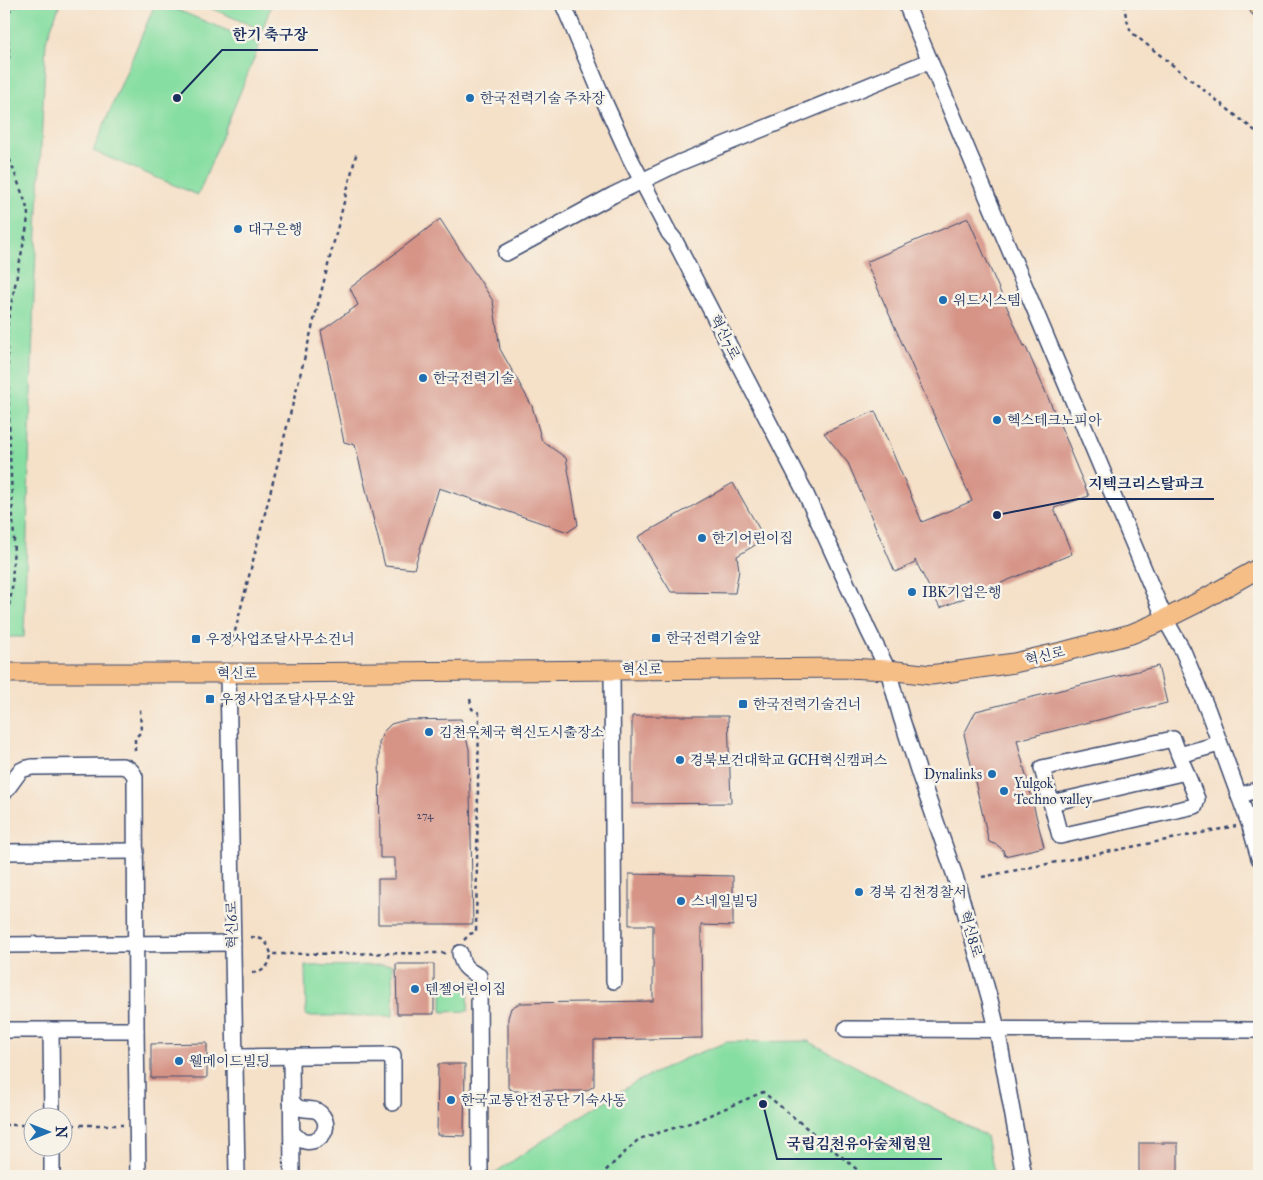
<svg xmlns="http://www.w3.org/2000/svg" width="1263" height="1180" font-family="'IM FELL Great Primer','Noto Serif KR',serif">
<rect width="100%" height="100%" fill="#f7f3e8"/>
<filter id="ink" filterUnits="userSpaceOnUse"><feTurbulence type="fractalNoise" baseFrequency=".02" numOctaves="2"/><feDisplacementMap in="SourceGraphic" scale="10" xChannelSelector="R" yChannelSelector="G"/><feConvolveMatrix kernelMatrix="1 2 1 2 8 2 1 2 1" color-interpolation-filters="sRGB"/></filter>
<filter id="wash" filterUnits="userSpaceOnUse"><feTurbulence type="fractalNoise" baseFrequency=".0096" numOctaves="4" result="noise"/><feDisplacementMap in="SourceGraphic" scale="20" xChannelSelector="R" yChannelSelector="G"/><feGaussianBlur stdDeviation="1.12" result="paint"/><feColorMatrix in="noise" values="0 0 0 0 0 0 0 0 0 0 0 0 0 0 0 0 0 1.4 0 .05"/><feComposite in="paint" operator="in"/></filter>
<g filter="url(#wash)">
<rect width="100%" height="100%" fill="#f5e0c8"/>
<g fill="#87dea2" stroke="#518680">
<polygon points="4,4 60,4 46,41 34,294 24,637 4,637"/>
<polygon points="155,4 163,4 260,44 198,195 93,151"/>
<polygon points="201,4 272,4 262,30"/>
<polygon points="392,965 393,1016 306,1016 305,966"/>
<polygon points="469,981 468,1011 442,1012 442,982"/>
<polygon points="808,1041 986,1136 995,1176 490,1176 565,1126 634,1083 686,1058 727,1042"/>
</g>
<g id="blocks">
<g fill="#d69487">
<polygon points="968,218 1024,346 1025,345 1071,450 1070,451 1089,496 1054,508 1072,554 940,608 915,560 915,563 895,572 848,463 824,433 875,411 922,522 972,501 866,262"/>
<polygon points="440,219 493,301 500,349 532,406 542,441 566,458 578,525 568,532 439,488 414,569 385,566 355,445 344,442 321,331 358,305 350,288"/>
<polygon points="733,483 765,539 737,556 739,570 735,593 671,592 638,537"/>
<polygon points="1158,666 1167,703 1017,740 1044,847 1005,856 1003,850 997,845 989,842 964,734 976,711"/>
<polygon points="632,716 728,716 731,803 632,804"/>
<polygon points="461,719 469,749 473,924 378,924 378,879 395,879 395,858 380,858 379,743 383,732 391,724 406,720"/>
<polygon points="629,874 733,876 733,926 701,925 702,1038 594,1040 594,1086 586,1091 514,1091 508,1088 508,1018 511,1008 520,1003 653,1001 653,925 629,925"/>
<polygon points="396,964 434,964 434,1014 397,1014"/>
<polygon points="207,1043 207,1078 151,1078 151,1044"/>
<polygon points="438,1064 465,1064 464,1136 437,1135"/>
<rect x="1139" y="1143" width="39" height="33"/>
</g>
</g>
</g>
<g filter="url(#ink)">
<use href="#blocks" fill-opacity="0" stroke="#3c4a6e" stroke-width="1"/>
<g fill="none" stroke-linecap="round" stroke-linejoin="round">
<defs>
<g id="minor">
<polyline points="563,4 605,103 630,158 669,233 674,239 804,490 869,632 888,670 901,717 920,776 955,876 990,1000 997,1029 1024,1176"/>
<polyline points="906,4 1165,619 1183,651 1208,711 1250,826 1259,858"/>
<polyline points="506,253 613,195 679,163 929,61"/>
<polyline points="612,670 614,981"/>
<polyline points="228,673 237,1176"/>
<polyline points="1179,755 1197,799 1195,806 1060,836 1042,768 1173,739 1179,755 1219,744"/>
<path d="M 4,793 L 20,771 L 24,769 L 32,767 L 122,766 C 129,768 132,770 135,777 L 136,1030 L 138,1176"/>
<polyline points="1239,796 1259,789"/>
<polyline points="1051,803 1186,772"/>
<polyline points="4,852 136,851"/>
<polyline points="4,945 233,943"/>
<path d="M 460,953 C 462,966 467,970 479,976 L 480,1176"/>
<polyline points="846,1029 1259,1030"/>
<polyline points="4,1030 136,1030"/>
<polyline points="51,1030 52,1118"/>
<polyline points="234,1057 393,1055 393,1103"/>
<polyline points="291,1057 292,1176"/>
<path d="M 291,1101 C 293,1103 295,1105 297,1107 C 303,1111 314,1107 320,1113 C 338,1131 309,1155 292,1132"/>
<polyline points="52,1148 52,1176"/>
</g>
<g id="major">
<polyline points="1258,4 1259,7"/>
<polyline points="4,673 266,673 846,668 888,670 931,675 1014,663 1066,651 1131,634 1155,624 1201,601 1259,568"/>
</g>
</defs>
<use href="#minor" stroke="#3c4a6e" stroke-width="18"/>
<use href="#major" stroke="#3c4a6e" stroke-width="21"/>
<g stroke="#3c4a6e" stroke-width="2.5" stroke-dasharray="4 4" stroke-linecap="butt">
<polyline points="1124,4 1126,17 1131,32 1259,134"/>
<polyline points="8,12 18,4"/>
<path d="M 4,38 C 6,48 8,58 4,68"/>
<polyline points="4,91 5,86 6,63 9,57 7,12 5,4"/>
<polyline points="4,144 26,204 28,214 27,226 8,320 7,334 10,454 14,540 12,590 4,631"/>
<path d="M 1259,223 C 1256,232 1256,245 1259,254"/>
<polyline points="231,647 357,151"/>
<polyline points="135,751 135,738 141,732 140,708"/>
<polyline points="982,877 1236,826"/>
<path d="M 251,937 C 264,938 267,941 271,954"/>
<polyline points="464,940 470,934 476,932 479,713 472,709 470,699"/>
<path d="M 252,973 C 264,972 270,966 271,954 L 446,953"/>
<polyline points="4,1125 32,1125"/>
<polyline points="64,1125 123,1125"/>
<polyline points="600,1176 639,1139 696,1121 763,1092 865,1176"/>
</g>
<use href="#minor" stroke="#fff" stroke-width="15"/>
<use href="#major" stroke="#f6be87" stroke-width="19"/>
</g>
</g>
<g fill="#1f6fb2" stroke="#f7f3e8" stroke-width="2">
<circle cx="470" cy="98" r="5"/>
<circle cx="238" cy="229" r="5"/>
<circle cx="943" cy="300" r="5"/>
<circle cx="423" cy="378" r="5"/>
<circle cx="997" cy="420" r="5"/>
<circle cx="702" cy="538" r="5"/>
<circle cx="912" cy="592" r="5"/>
<rect x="651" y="633" width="10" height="10" rx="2.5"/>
<rect x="191" y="634" width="10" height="10" rx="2.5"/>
<rect x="205" y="694" width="10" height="10" rx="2.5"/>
<rect x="738" y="699" width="10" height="10" rx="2.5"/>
<circle cx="429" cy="732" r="5"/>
<circle cx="680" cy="760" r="5"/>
<circle cx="992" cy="774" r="5"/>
<circle cx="1004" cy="791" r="5"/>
<circle cx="859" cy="892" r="5"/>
<circle cx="681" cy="901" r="5"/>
<circle cx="415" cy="989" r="5"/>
<circle cx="179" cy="1061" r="5"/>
<circle cx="451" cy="1100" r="5"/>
</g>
<g text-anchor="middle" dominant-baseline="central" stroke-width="5" stroke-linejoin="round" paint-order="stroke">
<g font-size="11" fill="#4a4868">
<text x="425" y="815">274</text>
</g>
<g font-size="14" fill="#1b2f5e" stroke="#f7f3e8" text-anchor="start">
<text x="480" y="98">한국전력기술 주차장</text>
<text x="248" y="229">대구은행</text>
<text x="953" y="300">위드시스템</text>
<text x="433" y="378">한국전력기술</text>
<text x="1007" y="420">헥스테크노피아</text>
<text x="712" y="538">한기어린이집</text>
<text x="922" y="592">IBK기업은행</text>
<text x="666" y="638">한국전력기술앞</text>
<text x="206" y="639">우정사업조달사무소건너</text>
<text x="220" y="699">우정사업조달사무소앞</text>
<text x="753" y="704">한국전력기술건너</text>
<text x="439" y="732">김천우체국 혁신도시출장소</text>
<text x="690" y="760">경북보건대학교 GCH혁신캠퍼스</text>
<text x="982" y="774" text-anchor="end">Dynalinks</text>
<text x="1014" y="783">Yulgok<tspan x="1014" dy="16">Techno valley</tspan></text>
<text x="869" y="892">경북 김천경찰서</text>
<text x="691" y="901">스네일빌딩</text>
<text x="425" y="989">텐젤어린이집</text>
<text x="189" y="1061">웰메이드빌딩</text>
<text x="461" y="1100">한국교통안전공단 기숙사동</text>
</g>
<g font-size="14" fill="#1b2f5e" stroke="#f7f3e8">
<text transform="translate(725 337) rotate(63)">혁신7로</text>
<text transform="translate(1045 656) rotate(-13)">혁신로</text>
<text x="642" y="669">혁신로</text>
<text x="237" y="673">혁신로</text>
<text transform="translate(232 925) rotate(-91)">혁신6로</text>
<text transform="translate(971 934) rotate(74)">혁신8로</text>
</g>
</g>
<path fill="none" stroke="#1b2f5e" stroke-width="2" d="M177 98L222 50H318M997 515L1078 499H1214M763 1104L777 1159H942"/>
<g fill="#1b2f5e" stroke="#f7f3e8" stroke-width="2">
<circle cx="177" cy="98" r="5"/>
<circle cx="997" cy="515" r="5"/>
<circle cx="763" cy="1104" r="5"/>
</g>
<g font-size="15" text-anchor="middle" font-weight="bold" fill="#1b2f5e" stroke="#f7f3e8" stroke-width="5" stroke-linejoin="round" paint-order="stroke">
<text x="270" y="40">한기 축구장</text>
<text x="1146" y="489">지텍크리스탈파크</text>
<text x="859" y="1149">국립김천유아숲체험원</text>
</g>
<rect width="1263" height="1180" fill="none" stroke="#f7f3e8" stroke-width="20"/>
<g transform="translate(48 1132) rotate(90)"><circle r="24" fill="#f7f3e8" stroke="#9fa5b1"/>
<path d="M0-4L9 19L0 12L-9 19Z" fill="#1f6fb2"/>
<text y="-8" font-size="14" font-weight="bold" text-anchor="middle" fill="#1b2f5e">N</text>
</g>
</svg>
